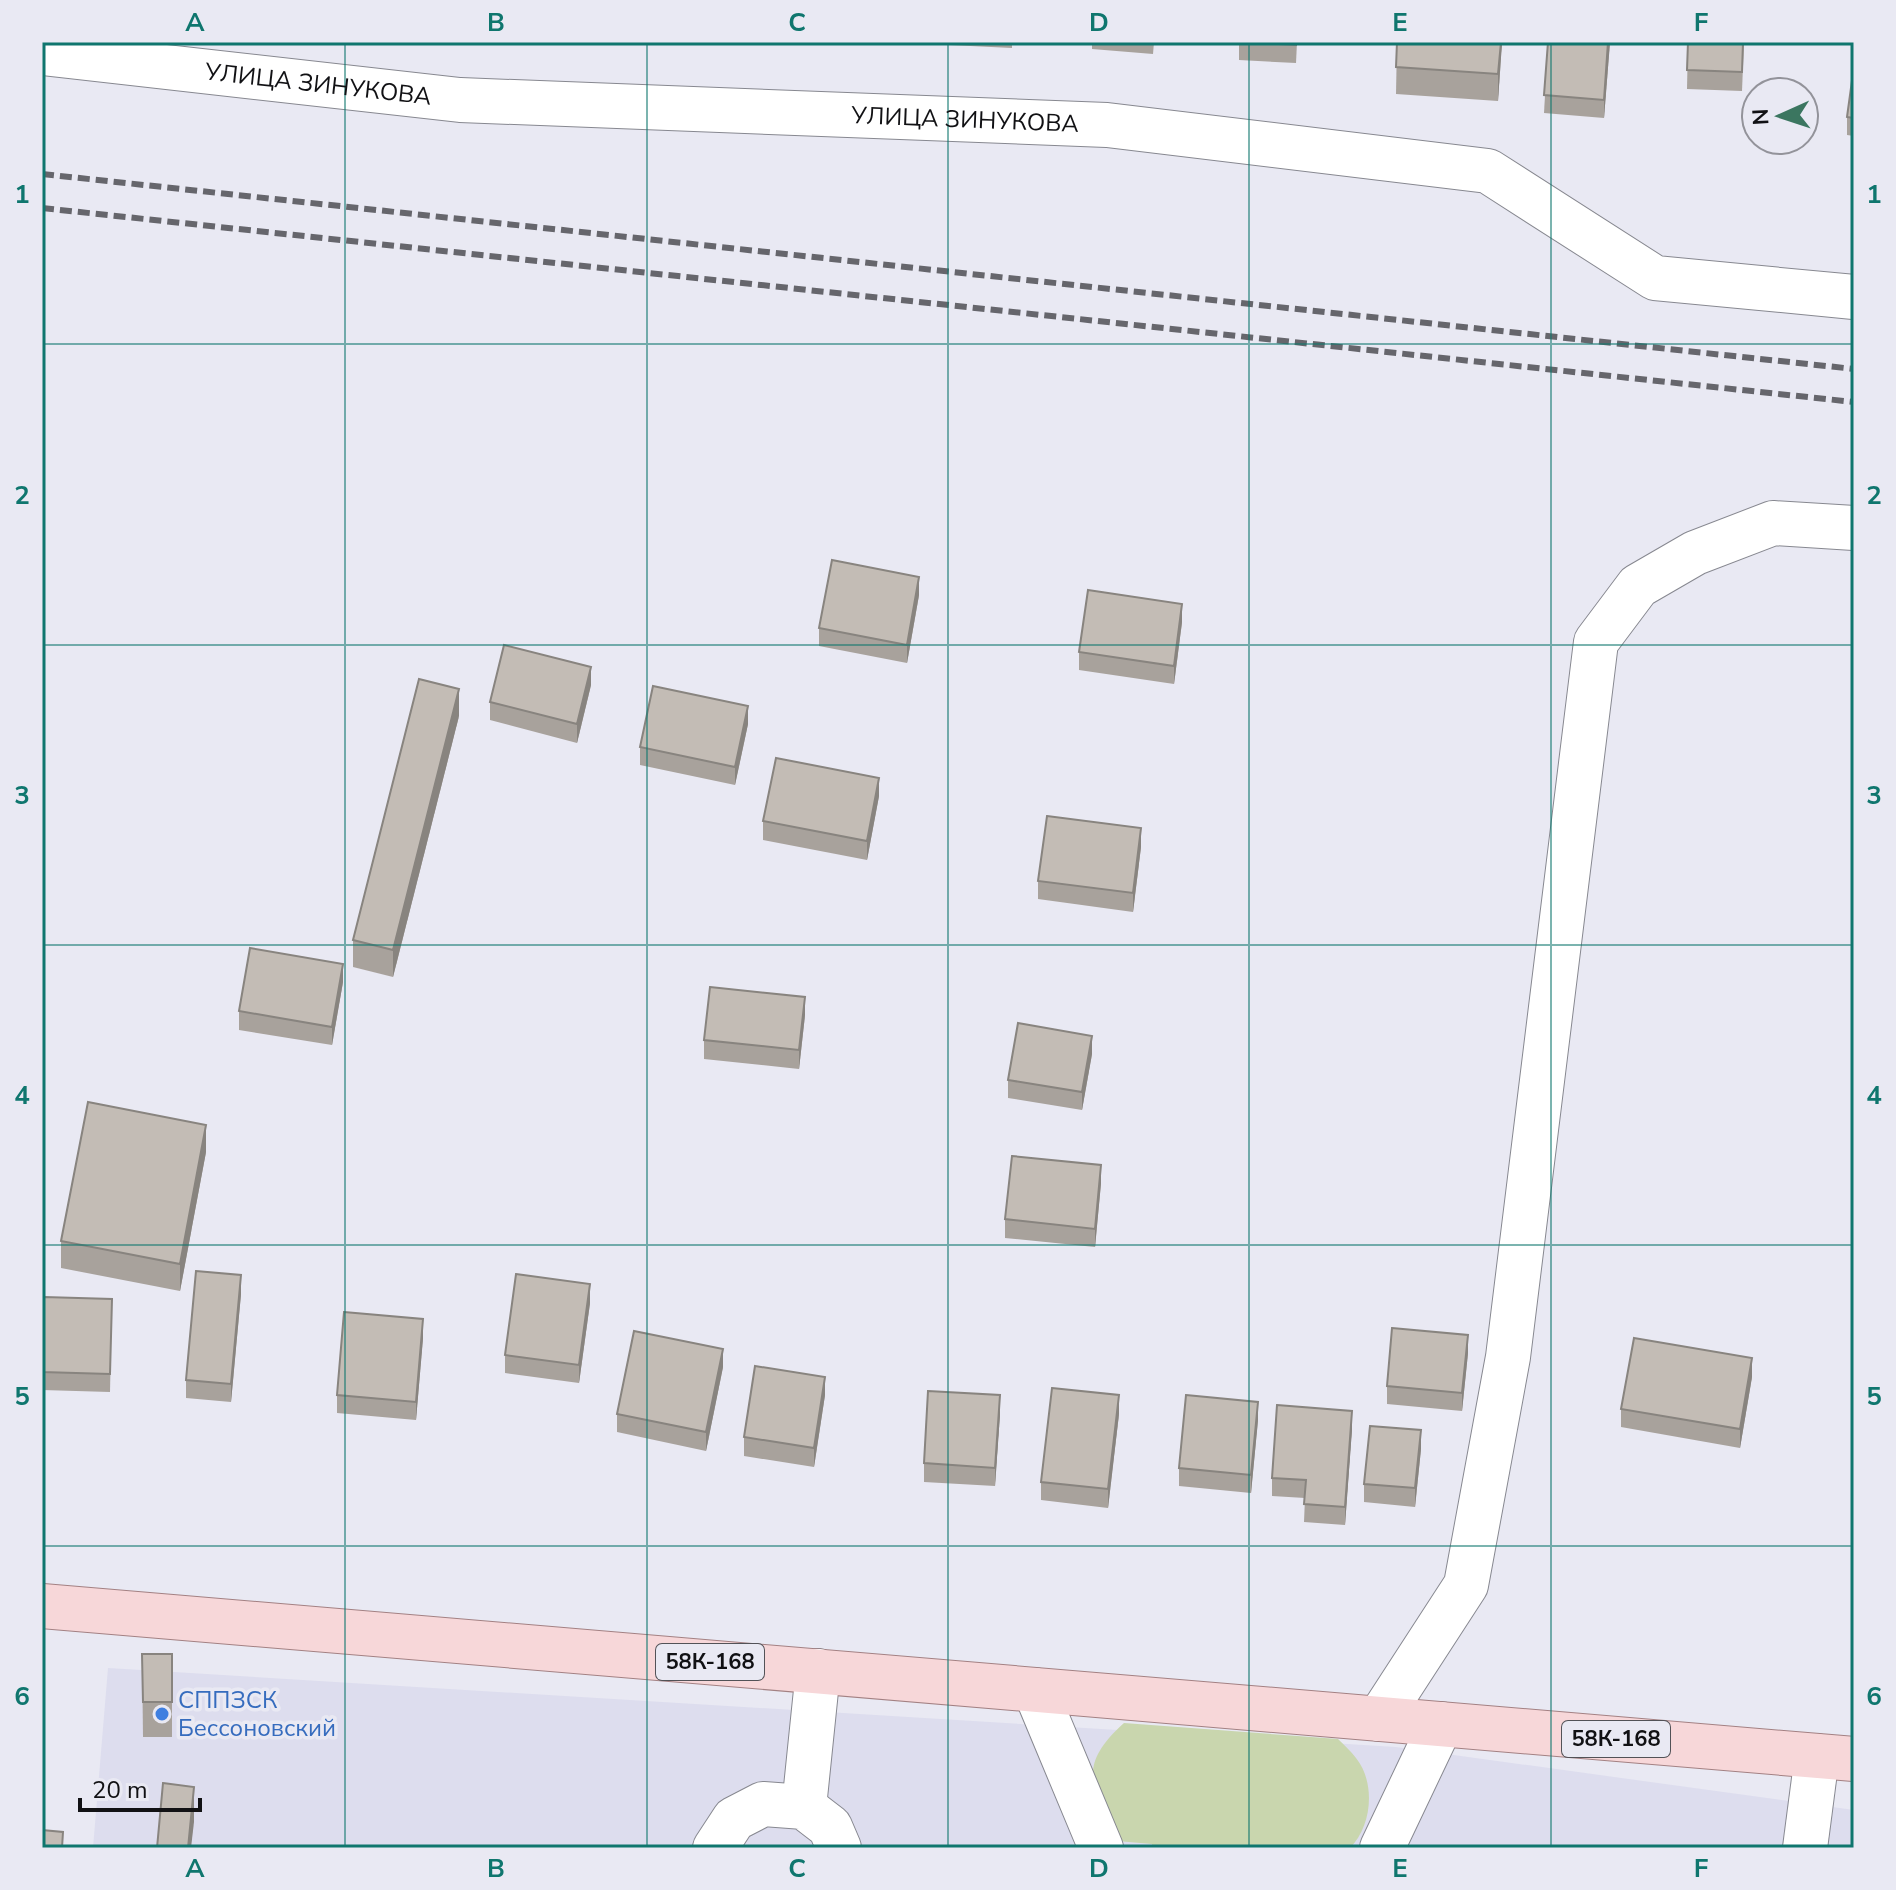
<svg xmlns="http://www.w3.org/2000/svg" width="1896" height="1890" font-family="'Nunito Sans',sans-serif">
<rect width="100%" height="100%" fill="#e9e9f3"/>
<polygon fill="#dde" points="108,1668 1396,1747 1854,1810 1854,1848 93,1848"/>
<path fill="#c9d6ae" d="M 1124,1723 L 1338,1739 C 1344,1745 1351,1751 1356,1758 C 1376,1783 1372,1826 1350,1848 L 1152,1848 L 1152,1844 L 1117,1841 C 1094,1788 1074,1768 1124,1723 Z"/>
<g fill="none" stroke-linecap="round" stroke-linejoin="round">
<defs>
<g id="minor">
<path id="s1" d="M 42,53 L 460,100 L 1107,125 L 1488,171 L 1655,278 L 1854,297"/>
<polyline points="1035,1690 1101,1848"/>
<polyline points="1379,1719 1466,1585 1508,1357 1596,642 1638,586 1695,553 1773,523 1854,528"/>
<polyline points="804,1807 818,1671"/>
<polyline points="715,1848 734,1819 763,1804 804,1807 830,1827 839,1848"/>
<polyline points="1382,1848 1441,1724"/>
<polyline points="1805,1848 1817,1756"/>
</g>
<polyline id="major" points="42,1606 1854,1759"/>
</defs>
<use href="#minor" stroke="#878890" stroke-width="46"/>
<use href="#major" stroke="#a38183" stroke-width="46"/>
<use href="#minor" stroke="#fff" stroke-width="44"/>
<use href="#major" stroke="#f7d7d9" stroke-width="44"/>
<g stroke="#66666c" stroke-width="6" stroke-dasharray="12 6" stroke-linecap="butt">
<polyline points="42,174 1854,369"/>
<polyline points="42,208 1854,402"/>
</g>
</g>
<g fill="#a8a29c">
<polygon points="887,42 1012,42 1012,48"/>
<polygon points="1092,42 1154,42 1153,54 1092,49"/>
<polygon points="1239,42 1297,42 1296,63 1239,60"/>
<polygon points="1397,42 1502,42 1498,101 1396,94"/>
<polygon points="1548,42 1610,42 1604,118 1544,113"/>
<polygon points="1688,42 1744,42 1742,91 1687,89"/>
<polygon points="1854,66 1854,136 1847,135 1847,117"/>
<polygon points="919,595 907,663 819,646 819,628"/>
<polygon points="1182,622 1174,684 1079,670 1079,652"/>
<polygon points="591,685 577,743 490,720 490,702"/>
<polygon points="459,716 393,977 353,967 353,940"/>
<polygon points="748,724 735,785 640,765 640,747"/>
<polygon points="879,796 867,860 763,840 763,821"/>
<polygon points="1141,847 1133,912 1038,899 1038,881"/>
<polygon points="343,982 332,1045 239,1030 239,1011"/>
<polygon points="805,1015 799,1069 704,1059 704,1040"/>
<polygon points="1092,1054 1082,1110 1008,1098 1008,1080"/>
<polygon points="206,1152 180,1291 61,1268 61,1241"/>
<polygon points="1101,1183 1095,1247 1005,1238 1005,1219"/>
<polygon points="241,1294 231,1402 186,1398 186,1380"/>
<polygon points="112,1299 110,1392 42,1390 42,1372"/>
<polygon points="590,1303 579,1383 505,1373 505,1355"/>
<polygon points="423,1338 416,1420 337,1413 337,1395"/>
<polygon points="1468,1353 1462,1411 1387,1404 1387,1386"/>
<polygon points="723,1367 706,1451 617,1432 617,1414"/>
<polygon points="1752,1377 1740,1448 1621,1427 1621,1409"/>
<polygon points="825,1395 814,1467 744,1456 744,1437"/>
<polygon points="1000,1414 995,1486 924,1482 924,1463"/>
<polygon points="1119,1414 1108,1508 1041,1500 1041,1482"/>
<polygon points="1258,1420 1251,1493 1179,1486 1179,1468"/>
<polygon points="1352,1429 1345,1525 1304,1522 1305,1498 1272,1496 1272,1478"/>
<polygon points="1421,1449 1415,1507 1364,1502 1364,1484"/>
<polygon points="142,1654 172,1654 172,1737 143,1737"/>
</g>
<g fill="#88847f">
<polygon points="1501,42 1502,42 1498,101 1498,74"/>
<polygon points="1608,42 1610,42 1604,118 1604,100"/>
<polygon points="919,577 919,595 907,663 907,645"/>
<polygon points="1182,604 1182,622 1174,684 1174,666"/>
<polygon points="591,667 591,685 577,743 577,724"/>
<polygon points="459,689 459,716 393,977 393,950"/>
<polygon points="748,706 748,724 735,785 735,767"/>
<polygon points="879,778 879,796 867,860 867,841"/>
<polygon points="1141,828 1141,847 1133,912 1133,893"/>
<polygon points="343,964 343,982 332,1045 332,1027"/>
<polygon points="805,997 805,1015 799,1069 799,1050"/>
<polygon points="1092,1036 1092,1054 1082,1110 1082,1092"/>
<polygon points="206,1125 206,1152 180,1291 180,1264"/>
<polygon points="1101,1165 1101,1183 1095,1247 1095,1229"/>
<polygon points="241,1275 241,1294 231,1402 231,1384"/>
<polygon points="590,1284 590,1303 579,1383 579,1365"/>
<polygon points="423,1319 423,1338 416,1420 416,1402"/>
<polygon points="1468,1335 1468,1353 1462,1411 1462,1393"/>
<polygon points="723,1349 723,1367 706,1451 706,1432"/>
<polygon points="1752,1358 1752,1377 1740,1448 1740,1429"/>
<polygon points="825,1377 825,1395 814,1467 814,1448"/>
<polygon points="1000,1395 1000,1414 995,1486 995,1468"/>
<polygon points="1119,1395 1119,1414 1108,1508 1108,1489"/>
<polygon points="1258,1402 1258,1420 1251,1493 1251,1475"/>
<polygon points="1352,1411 1352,1429 1345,1525 1345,1507"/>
<polygon points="1421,1430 1421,1449 1415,1507 1415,1488"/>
<polygon points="194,1787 194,1822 191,1848 188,1848"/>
</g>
<g fill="#c3bcb5" stroke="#88847f" stroke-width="2">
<polygon points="1244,42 1296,42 1296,45"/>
<polygon points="1397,42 1501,42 1498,74 1396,67"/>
<polygon points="1548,42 1608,42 1604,100 1544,95"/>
<polygon points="1688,42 1743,42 1742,72 1687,70"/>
<polygon points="1854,66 1854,118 1847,117"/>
<polygon points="832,560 919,577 907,645 819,628"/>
<polygon points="1088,590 1182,604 1174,666 1079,652"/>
<polygon points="504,645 591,667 577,724 490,702"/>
<polygon points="419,679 459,689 393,950 353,940"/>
<polygon points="653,686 748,706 735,767 640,747"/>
<polygon points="776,758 879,778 867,841 763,821"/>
<polygon points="1047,816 1141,828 1133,893 1038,881"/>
<polygon points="250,948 343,964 332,1027 239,1011"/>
<polygon points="710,987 805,997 799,1050 704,1040"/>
<polygon points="1018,1023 1092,1036 1082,1092 1008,1080"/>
<polygon points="88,1102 206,1125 180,1264 61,1241"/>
<polygon points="1012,1156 1101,1165 1095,1229 1005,1219"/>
<polygon points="196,1271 241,1275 231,1384 186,1380"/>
<polygon points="516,1274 590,1284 579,1365 505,1355"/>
<polygon points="44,1297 112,1299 110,1374 42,1372"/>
<polygon points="344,1312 423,1319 416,1402 337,1395"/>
<polygon points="1392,1328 1468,1335 1462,1393 1387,1386"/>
<polygon points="634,1331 723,1349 706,1432 617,1414"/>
<polygon points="1634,1338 1752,1358 1740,1429 1621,1409"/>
<polygon points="755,1366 825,1377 814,1448 744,1437"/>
<polygon points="1052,1388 1119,1395 1108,1489 1041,1482"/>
<polygon points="928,1391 1000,1395 995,1468 924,1463"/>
<polygon points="1186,1395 1258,1402 1251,1475 1179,1468"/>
<polygon points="1277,1405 1352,1411 1345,1507 1304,1504 1306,1480 1272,1478"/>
<polygon points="1370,1426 1421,1430 1415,1488 1364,1484"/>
<polygon points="142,1654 172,1654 172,1702 143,1702"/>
<polygon points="163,1783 194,1787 188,1848 157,1848"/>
<polygon points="42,1830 63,1832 62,1848 42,1848"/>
</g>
<path fill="none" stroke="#0f766e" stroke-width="2" stroke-opacity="0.55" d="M 345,42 L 345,1848M 647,42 L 647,1848M 948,42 L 948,1848M 1249,42 L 1249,1848M 1551,42 L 1551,1848M 42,344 L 1854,344M 42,645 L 1854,645M 42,945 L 1854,945M 42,1245 L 1854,1245M 42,1546 L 1854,1546"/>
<circle fill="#3f7fe0" stroke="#e9e9f3" stroke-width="3" cx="162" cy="1714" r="8"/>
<g text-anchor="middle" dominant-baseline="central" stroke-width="7" stroke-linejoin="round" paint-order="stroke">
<g fill="#e9e9f3" stroke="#525257" stroke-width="2">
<rect x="656" y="1644" width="108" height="36" rx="6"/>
<rect x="1562" y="1721" width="108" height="36" rx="6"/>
</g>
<g font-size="22" font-weight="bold" fill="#111114">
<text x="710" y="1662">58К-168</text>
<text x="1616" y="1739">58К-168</text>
</g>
<g font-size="24" fill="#111114" stroke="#e9e9f3">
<text stroke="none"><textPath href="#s1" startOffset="278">УЛИЦА ЗИНУКОВА</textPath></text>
<text stroke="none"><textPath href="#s1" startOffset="926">УЛИЦА ЗИНУКОВА</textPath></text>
</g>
<g font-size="24" fill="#366cbe" stroke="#e9e9f3" text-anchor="start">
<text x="178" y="1700">СППЗСК<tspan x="178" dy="28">Бессоновский</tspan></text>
</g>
</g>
<rect width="1896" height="1890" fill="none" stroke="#e9e9f3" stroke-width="88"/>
<g transform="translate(1780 116) rotate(267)"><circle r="38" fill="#e9e9f3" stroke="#93939a" stroke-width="2"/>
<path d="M0-6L14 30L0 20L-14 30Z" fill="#3b7660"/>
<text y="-12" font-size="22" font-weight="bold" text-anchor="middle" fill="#111114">N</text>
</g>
<path d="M80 1798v12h120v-12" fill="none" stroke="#111114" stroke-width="4"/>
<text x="92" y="1798" font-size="24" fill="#111114" stroke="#e9e9f3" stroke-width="6" paint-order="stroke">20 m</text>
<rect x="44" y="44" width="1808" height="1802" fill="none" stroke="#0f766e" stroke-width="3"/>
<g font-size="26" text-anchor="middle" font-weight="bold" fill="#0f766e">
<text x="195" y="31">A</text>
<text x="496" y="31">B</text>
<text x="797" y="31">C</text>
<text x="1099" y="31">D</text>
<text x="1400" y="31">E</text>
<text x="1701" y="31">F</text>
<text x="22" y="203">1</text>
<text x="1874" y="203">1</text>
<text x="22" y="504">2</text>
<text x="1874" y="504">2</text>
<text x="22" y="804">3</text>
<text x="1874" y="804">3</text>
<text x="22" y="1104">4</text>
<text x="1874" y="1104">4</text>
<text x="22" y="1405">5</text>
<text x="1874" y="1405">5</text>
<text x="22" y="1705">6</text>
<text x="1874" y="1705">6</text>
<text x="195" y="1877">A</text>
<text x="496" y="1877">B</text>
<text x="797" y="1877">C</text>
<text x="1099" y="1877">D</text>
<text x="1400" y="1877">E</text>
<text x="1701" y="1877">F</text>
</g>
</svg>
